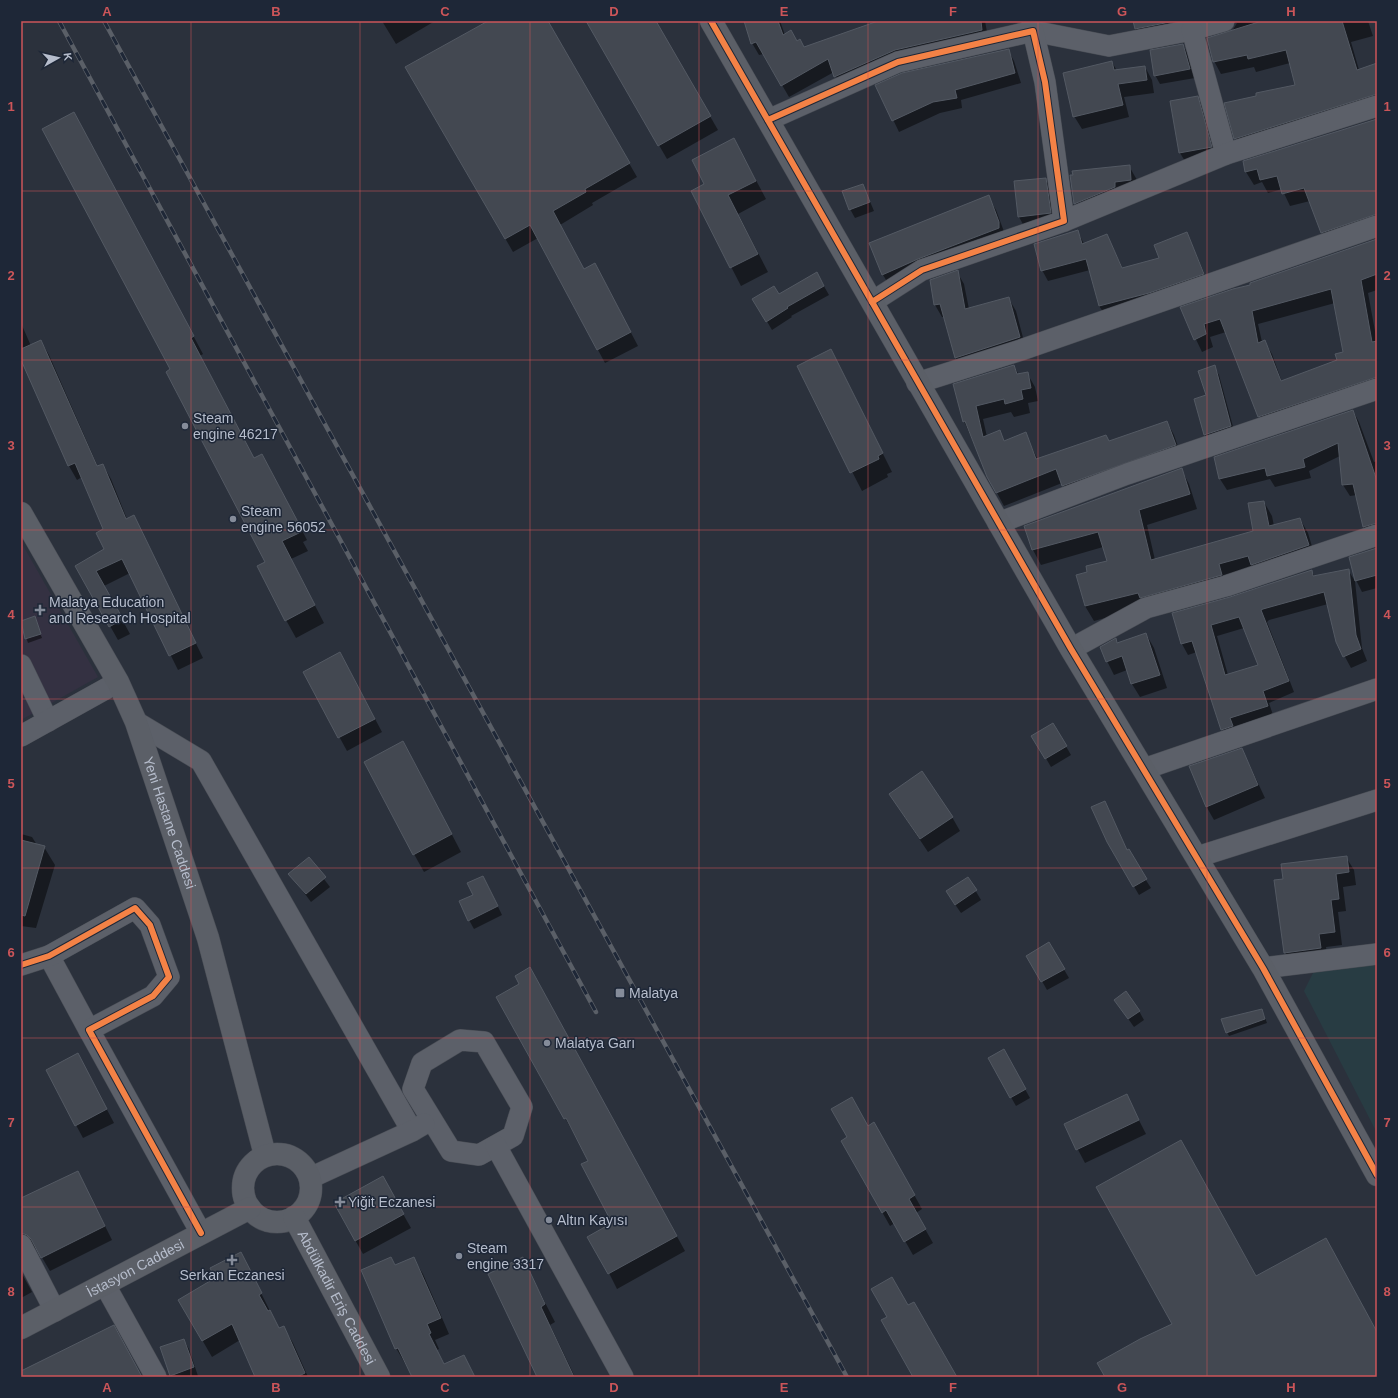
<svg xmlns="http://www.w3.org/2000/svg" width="1398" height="1398" font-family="Arial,sans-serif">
<rect width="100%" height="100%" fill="#2b313c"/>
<polygon fill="#343142" points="21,542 98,677 21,720"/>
<polygon fill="#283c43" points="1375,963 1377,978 1377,1133 1304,991 1316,967"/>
<g fill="#0007" fill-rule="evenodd">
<polygon points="382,21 435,21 396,44"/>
<polygon points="488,21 547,21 637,177 592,203 593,205 560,225 584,270 602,278 638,346 605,363 538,238 513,252 406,67"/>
<polygon points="587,21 655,21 718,130 667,159"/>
<polygon points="745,21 780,21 785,35 804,48 881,21 985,21 989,43 842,89 834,72 789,97 764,54 759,55 752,43"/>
<polygon points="1134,21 1170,21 1172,31 1141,37 1135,29"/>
<polygon points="1207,21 1368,21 1373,36 1351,42 1359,70 1377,64 1377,108 1242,151 1235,138 1257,97 1296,86 1290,63 1256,72 1254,67 1221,74 1214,61 1237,23 1234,22 1211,27"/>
<polygon points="1183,45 1188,54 1195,78 1160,84 1155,75"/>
<polygon points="1008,50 1014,61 1021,83 961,100 962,108 940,113 899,132 877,86"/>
<polygon points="1112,62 1117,71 1145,67 1152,80 1154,93 1124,97 1129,117 1082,129 1074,116"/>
<polygon points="1197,97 1205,110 1219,160 1188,166 1180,153"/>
<polygon points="1377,120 1377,230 1329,245 1322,232 1310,201 1290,206 1282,189 1268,193 1262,182 1254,185 1246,172 1244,162"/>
<polygon points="84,131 203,354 200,356 254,459 272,473 307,540 303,542 308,551 291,559 324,623 296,638 286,620 266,562 172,370"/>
<polygon points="734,139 766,199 738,214 768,272 741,286 692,191 705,185"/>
<polygon points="1129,166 1137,180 1082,217 1075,204"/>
<polygon points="1045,179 1051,188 1055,222 1024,226 1019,217 1015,182"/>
<polygon points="863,185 874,211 855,218 850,209"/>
<polygon points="988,197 996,210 1006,237 891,288 883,275 871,244"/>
<polygon points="1078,232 1084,244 1107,235 1123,269 1161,259 1187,233 1209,284 1106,316 1099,306 1090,270 1048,281 1042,270"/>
<path d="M 1377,240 L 1377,290 L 1368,293 L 1377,342 L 1377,393 L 1266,429 L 1259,416 L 1226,332 L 1210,337 L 1213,347 L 1202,352 L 1181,308 L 1252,286 ZM 1335,303 L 1344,352 L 1338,361 L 1282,382 L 1272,354 L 1264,341 L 1262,342 L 1258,324 Z"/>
<polygon points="957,272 964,284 969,309 1009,299 1016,311 1026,349 963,370 956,358 944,317 942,317 935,305"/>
<polygon points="817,274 829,295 791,316 792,317 772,330 759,308"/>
<polygon points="21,323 31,346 41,341 49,355 98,467 103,465 111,479 127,519 133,516 141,530 203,658 178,670 130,573 104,586 130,634 118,640 76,566 105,550 105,530 82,477 77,480 69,466 21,357"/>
<polygon points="831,350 892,472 887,474 888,477 862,491 798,366"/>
<polygon points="1014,366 1019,375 1027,373 1035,387 1038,401 1028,403 1030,413 1014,417 1011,412 983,419 987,437 999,432 1005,442 1025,434 1038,460 1109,442 1167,422 1174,435 1182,458 1071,499 1062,483 1004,506 988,476 964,421 955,385"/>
<polygon points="1214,367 1219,375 1235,434 1209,443 1205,435 1195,399 1208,396"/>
<polygon points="1353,411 1359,422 1374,462 1377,461 1377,536 1371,538 1364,527 1357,495 1350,496 1343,485 1340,456 1309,471 1311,478 1275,487 1270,479 1227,490 1220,479 1215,458"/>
<polygon points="1181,469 1189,484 1197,509 1147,525 1155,560 1254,531 1264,502 1272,516 1274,526 1300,519 1308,533 1316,560 1094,621 1085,606 1078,576 1088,573 1108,561 1103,547 1041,565 1033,550 1026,526"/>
<polygon points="1377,549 1377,588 1362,592 1356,580"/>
<path d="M 1348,570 L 1355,581 L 1362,648 L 1367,661 L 1351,668 L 1337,642 L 1328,604 L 1269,620 L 1267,622 L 1294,692 L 1269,703 L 1274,718 L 1229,741 L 1222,729 L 1197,652 L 1188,655 L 1182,644 L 1230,598 L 1311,571 L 1315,576 ZM 1244,628 L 1259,665 L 1228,675 L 1217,636 Z"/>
<polygon points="34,618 42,638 28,643 21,622"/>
<polygon points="1146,634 1154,648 1167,688 1140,697 1132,684 1127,670 1114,675 1107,661 1115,640 1118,644"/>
<polygon points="340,653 382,732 347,751 304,672"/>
<polygon points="1053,724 1071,755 1051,767 1033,736"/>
<polygon points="1242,749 1265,798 1214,820 1206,806"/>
<polygon points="413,760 461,852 424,872 414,854"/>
<polygon points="1105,802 1127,851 1151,888 1139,895 1108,842"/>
<polygon points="898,807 952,817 960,831 928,852"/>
<polygon points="21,834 32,837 37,845 44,847 55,865 36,928 21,926"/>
<polygon points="1346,857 1354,870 1356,885 1343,887 1346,911 1338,912 1342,945 1326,947 1328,960 1292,965 1285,952"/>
<polygon points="308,858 330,887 311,902 290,874"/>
<polygon points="968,878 981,900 961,913 952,900"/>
<polygon points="488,886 502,915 474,929 469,920 474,895"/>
<polygon points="1049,944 1069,978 1047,990 1028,956"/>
<polygon points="538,984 685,1251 617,1289 609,1273 614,1224 589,1161 565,1118"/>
<polygon points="1115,1000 1139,1011 1144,1020 1134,1027"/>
<polygon points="1262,1010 1267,1023 1229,1036 1227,1032"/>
<polygon points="1003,1050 1030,1098 1016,1106 989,1058"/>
<polygon points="85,1068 114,1123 83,1138 76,1125"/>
<polygon points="1126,1095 1146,1134 1085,1163 1065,1125"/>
<polygon points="874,1123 922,1209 916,1213 933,1243 913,1255 895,1223 890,1226 842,1141"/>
<polygon points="382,1177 411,1228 363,1254 335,1204"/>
<polygon points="85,1186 112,1240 50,1271 37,1249 30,1246 21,1250 21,1199"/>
<polygon points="391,1258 396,1266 413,1258 423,1274 449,1334 435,1340 439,1349 437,1350 444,1365 463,1356 475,1377 413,1377 396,1348"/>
<polygon points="522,1258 555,1322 550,1325 575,1377 538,1377"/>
<polygon points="249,1269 279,1329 283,1327 293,1343 308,1377 256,1377 240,1340 212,1357 179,1300"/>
<polygon points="21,1272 32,1292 21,1298"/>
<polygon points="184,1340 189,1349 198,1376 172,1377 171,1375"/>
</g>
<g fill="#434851" stroke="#535963" fill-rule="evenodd">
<polygon points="488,21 548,21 630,163 585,189 586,192 553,211 584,269 595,263 631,332 597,350 530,225 505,239 405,67"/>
<polygon points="586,21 656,21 711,116 658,146"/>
<polygon points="744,21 778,21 783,35 791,30 797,41 800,39 804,47 878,21 981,21 982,30 895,50 834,77 828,59 781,86 756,42 751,44"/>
<polygon points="1133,21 1175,21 1135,29"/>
<polygon points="1262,21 1342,21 1357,70 1377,63 1377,94 1234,139 1224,103 1256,96 1256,93 1295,85 1286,50 1248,59 1247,55 1213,62 1207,38"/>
<polygon points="1183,44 1190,69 1154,76 1150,50"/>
<polygon points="1009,49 1015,73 955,90 957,98 933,102 892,121 875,85 902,73"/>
<polygon points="1112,61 1114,70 1145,66 1147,80 1118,84 1123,105 1073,117 1063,73"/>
<polygon points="1198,96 1212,147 1179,153 1170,101"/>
<polygon points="74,112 194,336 191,338 254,458 262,454 298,522 294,524 299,533 282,541 315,605 285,621 257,566 265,562 166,372 170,369 42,129"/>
<polygon points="1377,119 1377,214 1321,233 1304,188 1282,194 1277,176 1260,180 1257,169 1245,172 1243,161"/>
<polygon points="734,138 756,181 728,195 758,254 730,268 691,191 704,184 692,160"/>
<polygon points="1130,165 1131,180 1115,182 1115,187 1074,204 1070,175 1073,175 1072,171"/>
<polygon points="1046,178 1051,213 1018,217 1014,181"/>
<polygon points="863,184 870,202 849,210 842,191"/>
<polygon points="989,195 999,222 999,228 918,259 882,275 869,243"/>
<polygon points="1078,230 1082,244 1107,234 1122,268 1159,258 1154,245 1187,232 1204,274 1149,293 1099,306 1086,259 1041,271 1034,244"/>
<path d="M 1377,239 L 1377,274 L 1361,280 L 1372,342 L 1377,341 L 1377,377 L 1258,417 L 1220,319 L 1204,324 L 1206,334 L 1194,340 L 1180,307 L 1233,289 L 1250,285 L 1250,283 ZM 1331,289 L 1343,352 L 1335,354 L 1337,360 L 1281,381 L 1265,340 L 1258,343 L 1252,311 Z"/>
<polygon points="958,270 965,309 1009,297 1020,337 955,358 940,304 934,305 930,280"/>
<polygon points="817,272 824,286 787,307 788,308 766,322 752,299 774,286 779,294"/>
<polygon points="41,340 97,466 103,464 126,519 134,515 196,643 169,656 122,559 96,571 123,619 109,627 75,566 104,549 96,533 103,529 75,463 68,466 21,360 21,349"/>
<polygon points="831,349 883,453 878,456 879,459 850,473 797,366"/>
<polygon points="1014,365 1017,374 1028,372 1031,388 1021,390 1023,399 1005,404 1004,399 976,406 983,437 1000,430 1004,441 1026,432 1036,459 1106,435 1109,441 1167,421 1176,445 1062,486 1056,469 996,493 987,477 965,421 963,422 953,384"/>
<polygon points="1215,365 1231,426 1204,435 1194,399 1206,395 1198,371"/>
<polygon points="1353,410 1377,481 1377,523 1363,527 1353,484 1342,485 1338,443 1303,459 1305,467 1267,476 1265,468 1219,479 1214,457"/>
<polygon points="1182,468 1190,494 1139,510 1151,560 1253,531 1248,503 1264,501 1269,526 1300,518 1309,545 1251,565 1248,556 1219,564 1222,575 1140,598 1138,593 1085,606 1076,575 1087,572 1086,566 1107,561 1098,532 1032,550 1024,526"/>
<polygon points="1377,548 1377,575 1355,581 1349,557"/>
<path d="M 1349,569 L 1356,635 L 1361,649 L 1343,657 L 1336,642 L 1324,592 L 1263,609 L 1261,610 L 1289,681 L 1263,691 L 1268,706 L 1230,718 L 1233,726 L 1221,730 L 1192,641 L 1181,644 L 1172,613 L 1230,597 L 1312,570 L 1313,576 ZM 1239,617 L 1258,665 L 1225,675 L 1211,625 Z"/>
<polygon points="35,616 41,634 25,639 21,621"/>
<polygon points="1146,633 1160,675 1131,684 1122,656 1106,662 1100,647 1116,638 1117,643"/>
<polygon points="340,652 375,719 338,738 303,672"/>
<polygon points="1053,723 1067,746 1045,759 1031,736"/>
<polygon points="403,741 452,834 413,855 364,762"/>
<polygon points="1242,748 1258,785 1206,807 1189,766"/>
<polygon points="922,771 953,817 920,839 889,794"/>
<polygon points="1105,801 1127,850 1129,849 1147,879 1133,887 1107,842 1091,807"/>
<polygon points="21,840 45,846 25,916 21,915"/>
<polygon points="1347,856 1349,872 1336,874 1339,899 1331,900 1335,932 1319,934 1321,948 1284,953 1274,880 1283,879 1281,864"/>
<polygon points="309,857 326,877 306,894 288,874"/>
<polygon points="483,876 498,906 468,921 459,901 473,895 467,883"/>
<polygon points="968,877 977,890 955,905 946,891"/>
<polygon points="1049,942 1065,969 1041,982 1026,956"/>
<polygon points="530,967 677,1236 608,1274 587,1237 612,1223 581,1164 588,1161 566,1118 564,1119 496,997 519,984 515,976"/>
<polygon points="1126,991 1140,1011 1128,1019 1114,1000"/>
<polygon points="1262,1009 1265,1019 1226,1033 1221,1019"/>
<polygon points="1004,1049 1026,1089 1010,1098 988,1058"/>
<polygon points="78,1053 107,1109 75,1126 46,1070"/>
<polygon points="1127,1094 1139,1120 1076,1150 1064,1124"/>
<polygon points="852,1097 868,1126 874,1122 915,1195 909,1199 926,1229 904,1242 886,1210 882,1213 841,1141 847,1137 831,1109"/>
<polygon points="1181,1140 1256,1276 1326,1238 1377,1332 1377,1377 1105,1377 1097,1363 1140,1339 1172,1324 1096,1187"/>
<polygon points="78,1171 105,1226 41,1258 31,1239 27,1235 21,1233 21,1198"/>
<polygon points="383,1176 404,1214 355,1241 334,1203"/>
<polygon points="241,1252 262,1293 259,1295 268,1311 270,1310 279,1328 284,1326 305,1373 297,1377 255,1377 232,1324 202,1341 178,1300 215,1278 210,1268"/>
<polygon points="391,1257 395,1265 414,1257 441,1318 427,1324 431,1333 429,1334 444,1364 464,1355 475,1377 412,1377 398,1348 395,1349 361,1270"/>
<polygon points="523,1257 545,1304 541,1307 574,1377 537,1377 488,1274"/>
<polygon points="892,1277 908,1305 914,1302 957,1377 913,1377 881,1320 887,1317 871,1289"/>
<polygon points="114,1325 142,1377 21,1377 21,1371"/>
<polygon points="184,1339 194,1367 170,1376 160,1347"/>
</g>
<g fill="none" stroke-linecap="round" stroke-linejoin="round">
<defs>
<g id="street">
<polyline points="1032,21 1033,31 1109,46 1192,30 1224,21"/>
<polyline points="1192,30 1226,154"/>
<polyline points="768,120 898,62 1033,31 1045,82 1064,221 922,270 872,302"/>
<polyline points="1064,221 1226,154 1377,106"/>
<polyline points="917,383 1021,350 1377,226"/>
<polyline points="998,523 1127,474 1377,389"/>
<polyline points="1071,649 1146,608 1226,586 1377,535"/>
<polyline points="21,665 48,721"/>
<polyline points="136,722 201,761 412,1131"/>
<polyline points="21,736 118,682"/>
<polyline points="1144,769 1377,689"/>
<polyline points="1197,857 1377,800"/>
<polyline points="49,956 89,1030"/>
<polyline points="21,965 49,956 135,908 150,925 169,977 153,996 89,1030 201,1233"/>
<polyline points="1263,968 1377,954"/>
<polygon points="460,1040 484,1042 522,1107 513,1136 479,1155 451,1151 413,1089 422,1063"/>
<polyline points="496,1146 623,1377"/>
<polyline points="310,1178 412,1131 424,1124"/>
<polyline points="21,1245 55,1311"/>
<polyline points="105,1285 156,1377"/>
</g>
<g id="secondary">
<polyline points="711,21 1071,649 1263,968 1377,1175"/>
<path id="s1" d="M 21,513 L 118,682 L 136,722 L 208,938 L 265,1155"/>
<circle cx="277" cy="1188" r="34"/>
<path id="s2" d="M 294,1217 L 379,1377"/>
<path id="s3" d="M 21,1328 L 250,1208"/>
</g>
</defs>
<use href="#street" stroke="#484c54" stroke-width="22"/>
<use href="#secondary" stroke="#484c54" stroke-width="23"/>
<use href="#street" stroke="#5c6069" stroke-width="21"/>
<use href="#secondary" stroke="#5b5f67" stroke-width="22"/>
<defs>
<g id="rail">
<polyline points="59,21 596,1012"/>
<polyline points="104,21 847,1377"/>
</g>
</defs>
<use href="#rail" stroke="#5a5f67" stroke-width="4.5"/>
<use href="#rail" stroke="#1e2737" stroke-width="3" stroke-dasharray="9" stroke-linecap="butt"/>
<defs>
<g id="cycleway">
<polyline points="711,21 1071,649 1263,968 1377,1175"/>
<polyline points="768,120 898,62 1033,31 1045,82 1064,221 922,270 872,302"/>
<polyline points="21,965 49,956 135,908 150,925 169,977 153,996 89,1030 201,1233"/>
</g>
</defs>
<use href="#cycleway" stroke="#1e2737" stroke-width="8"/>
<use href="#cycleway" stroke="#f48246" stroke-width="6"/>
</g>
<path fill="none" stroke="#cc5559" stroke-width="1" stroke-opacity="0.55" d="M 191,21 L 191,1377M 360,21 L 360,1377M 530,21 L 530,1377M 699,21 L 699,1377M 868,21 L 868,1377M 1038,21 L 1038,1377M 1207,21 L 1207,1377M 21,191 L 1377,191M 21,360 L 1377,360M 21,530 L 1377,530M 21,699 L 1377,699M 21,868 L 1377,868M 21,1038 L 1377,1038M 21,1207 L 1377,1207"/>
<g fill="#858c9a" stroke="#1e2737" stroke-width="1.5">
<circle cx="185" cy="426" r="4"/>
<circle cx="233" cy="519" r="4"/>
<path d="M38 604h4v4h4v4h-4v4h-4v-4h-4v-4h4z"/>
<rect x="615" y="988" width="10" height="10" rx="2"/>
<circle cx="547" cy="1043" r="4"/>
<path d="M338 1196h4v4h4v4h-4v4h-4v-4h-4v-4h4z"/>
<circle cx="549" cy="1220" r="4"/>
<circle cx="459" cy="1256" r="4"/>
<path d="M230 1254h4v4h4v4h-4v4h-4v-4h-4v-4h4z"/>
</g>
<g text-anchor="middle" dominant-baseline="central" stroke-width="3" stroke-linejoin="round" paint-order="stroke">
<g font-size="14" fill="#b6bdcc" stroke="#1e2737" text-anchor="start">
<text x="193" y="418">Steam<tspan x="193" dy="16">engine 46217</tspan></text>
<text x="241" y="511">Steam<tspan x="241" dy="16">engine 56052</tspan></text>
<text x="49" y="602">Malatya Education<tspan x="49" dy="16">and Research Hospital</tspan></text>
<text x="629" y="993">Malatya</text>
<text x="555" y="1043">Malatya Garı</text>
<text x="348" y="1202">Yiğit Eczanesi</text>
<text x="557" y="1220">Altın Kayısı</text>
<text x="467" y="1248">Steam<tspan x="467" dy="16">engine 3317</tspan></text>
<text x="232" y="1275" text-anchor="middle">Serkan Eczanesi</text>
</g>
<g font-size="14" fill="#b6bdcc" stroke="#1e2737">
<text stroke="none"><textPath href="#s1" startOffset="345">Yeni Hastane Caddesi</textPath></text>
<text stroke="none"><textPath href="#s3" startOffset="129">İstasyon Caddesi</textPath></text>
<text stroke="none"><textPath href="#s2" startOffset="91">Abdülkadir Eriş Caddesi</textPath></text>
</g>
</g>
<rect width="1398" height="1398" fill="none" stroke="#1e2737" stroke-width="44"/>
<g transform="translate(58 58) rotate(82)" stroke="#1e2737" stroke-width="3" paint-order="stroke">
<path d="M0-3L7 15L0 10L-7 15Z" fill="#b6bdcc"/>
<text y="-6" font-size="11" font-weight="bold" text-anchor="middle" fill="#b6bdcc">K</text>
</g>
<rect x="22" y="22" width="1354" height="1354" fill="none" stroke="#cc5559" stroke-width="1.5"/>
<g font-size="13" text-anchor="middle" font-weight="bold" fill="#cc5559">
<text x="107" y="16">A</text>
<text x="276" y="16">B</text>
<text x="445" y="16">C</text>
<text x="614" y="16">D</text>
<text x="784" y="16">E</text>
<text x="953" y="16">F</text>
<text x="1122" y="16">G</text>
<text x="1291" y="16">H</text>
<text x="11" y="111">1</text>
<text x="1387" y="111">1</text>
<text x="11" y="280">2</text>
<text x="1387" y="280">2</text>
<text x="11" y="450">3</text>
<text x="1387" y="450">3</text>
<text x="11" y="619">4</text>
<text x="1387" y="619">4</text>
<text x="11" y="788">5</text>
<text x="1387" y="788">5</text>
<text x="11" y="957">6</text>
<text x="1387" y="957">6</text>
<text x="11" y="1127">7</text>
<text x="1387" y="1127">7</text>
<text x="11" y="1296">8</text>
<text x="1387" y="1296">8</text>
<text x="107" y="1392">A</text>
<text x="276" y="1392">B</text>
<text x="445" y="1392">C</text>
<text x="614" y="1392">D</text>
<text x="784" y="1392">E</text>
<text x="953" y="1392">F</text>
<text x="1122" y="1392">G</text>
<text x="1291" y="1392">H</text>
</g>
</svg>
